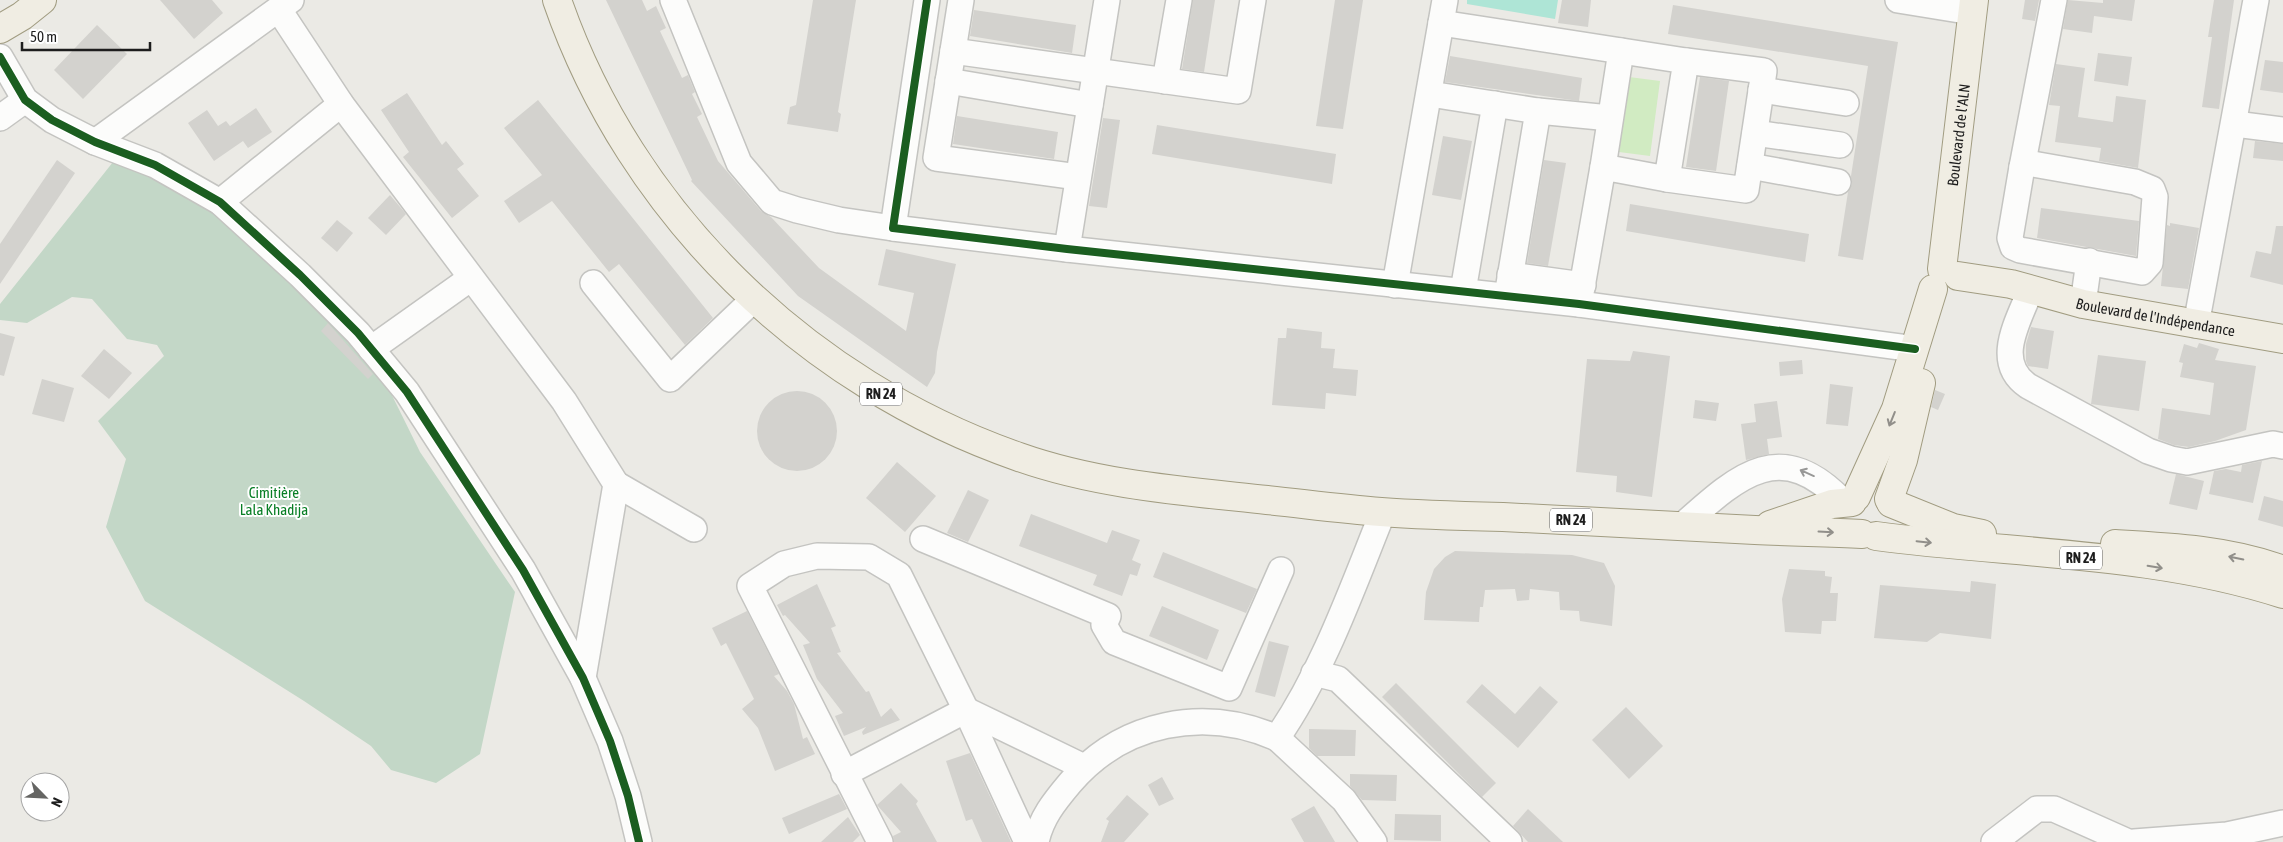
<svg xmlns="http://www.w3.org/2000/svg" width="2283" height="842" font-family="'Asap Condensed',sans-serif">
<rect width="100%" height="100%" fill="#ebeae5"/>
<polygon fill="#d1ebc2" points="1629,77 1660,81 1650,156 1619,152"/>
<polygon fill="#c3d7c7" points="117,157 235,222 381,373 420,452 515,592 480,754 436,783 391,770 371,746 304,701 145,601 106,527 126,459 98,421 164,356 157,345 127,339 92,299 72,297 27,323 0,320 0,304"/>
<polygon fill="#aee5d6" points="1467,0 1558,0 1555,19 1467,4"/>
<g fill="#d3d2ce">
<polygon points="160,0 212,0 223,13 194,39"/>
<polygon points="606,0 642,0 647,11 656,6 666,28 660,31 682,78 688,75 695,92 692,94 702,114 697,117 718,161 761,211 771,217 819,268 906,331 914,293 878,285 886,249 956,264 937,352 935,373 927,387 798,296 691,181 692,180"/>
<polygon points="813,0 856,0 838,112 841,114 838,132 787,124 790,107 796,105"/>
<polygon points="1193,0 1215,0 1204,72 1182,69"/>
<polygon points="1335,0 1363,0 1343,129 1316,126"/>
<polygon points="1562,0 1591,0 1588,27 1558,23"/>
<polygon points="2025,0 2039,0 2035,21 2022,19"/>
<polygon points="2068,0 2103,3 2103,0 2135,0 2132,21 2094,16 2092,33 2063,29"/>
<polygon points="2214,0 2234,0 2219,109 2202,107 2212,37 2208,37"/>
<polygon points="1673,5 1898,42 1863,260 1838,256 1848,192 1852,184 1851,176 1868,66 1668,34"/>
<polygon points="974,10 1076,25 1072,53 970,36"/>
<polygon points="97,25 127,54 83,99 54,70"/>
<polygon points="2098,53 2132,57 2128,86 2094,81"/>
<polygon points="1450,56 1582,78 1579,101 1445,82"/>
<polygon points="2265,60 2283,62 2283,93 2260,90"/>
<polygon points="2056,64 2085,68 2078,117 2113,122 2116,96 2146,100 2138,168 2099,161 2101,148 2055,142 2060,106 2049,105"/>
<polygon points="1700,77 1729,81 1716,171 1686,167"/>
<polygon points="407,93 442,145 446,141 464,164 457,169 479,196 452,218 403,157 409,152 381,110"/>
<polygon points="538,100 713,318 685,345 619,264 609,272 552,201 519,223 504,201 542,175 504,128"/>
<polygon points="256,108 272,132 248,148 243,141 214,161 188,123 207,110 218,126 226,121 230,126"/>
<polygon points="957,116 1058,132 1054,159 953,144"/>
<polygon points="1103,118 1120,120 1107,208 1089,206"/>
<polygon points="1157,125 1336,154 1332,184 1152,154"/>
<polygon points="1443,136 1472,141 1461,200 1432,195"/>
<polygon points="2255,141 2283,144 2283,161 2253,158"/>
<polygon points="57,160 75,173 0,284 0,244"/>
<polygon points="1544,160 1566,163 1548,266 1527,263"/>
<polygon points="390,195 406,214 386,235 368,218"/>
<polygon points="1630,204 1809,234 1805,262 1626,231"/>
<polygon points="2041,208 2139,221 2136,256 2037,238"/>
<polygon points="337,220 353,233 337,252 321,238"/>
<polygon points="2170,223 2199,228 2188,289 2161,286 2167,225 2170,226"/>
<polygon points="2276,226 2283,226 2283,285 2250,277 2256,251 2271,254"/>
<polygon points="328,323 373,374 368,379 321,331"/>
<polygon points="2031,327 2054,331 2048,369 2028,366 2026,361 2026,344"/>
<polygon points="1287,328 1322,332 1321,348 1335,349 1333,368 1358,370 1356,396 1326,393 1325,409 1272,405 1278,338 1286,338"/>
<polygon points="0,333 15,337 4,376 0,375"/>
<polygon points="2199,343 2219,349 2215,360 2256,366 2246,430 2215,441 2189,447 2174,445 2158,439 2162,408 2210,415 2214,383 2180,377 2183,363 2179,362 2184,344 2197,348"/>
<polygon points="104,349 132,373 109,399 81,376"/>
<polygon points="1633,351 1670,356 1652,497 1616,492 1617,476 1576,472 1587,359 1630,361"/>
<polygon points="2098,355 2146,361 2139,411 2091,404"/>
<polygon points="1802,360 1803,374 1780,376 1779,362"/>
<polygon points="42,379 74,388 64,422 32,414"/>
<polygon points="1830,384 1853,387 1848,426 1826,424"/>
<polygon points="1935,390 1945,394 1938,410 1931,407"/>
<circle cx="797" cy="431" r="40"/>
<polygon points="1695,400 1719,403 1716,421 1693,418"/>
<polygon points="1777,401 1782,437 1767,439 1769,454 1746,460 1741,424 1756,422 1754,404"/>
<polygon points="2262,461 2253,503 2209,494 2214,471 2226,469 2241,472 2242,465"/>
<polygon points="897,462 936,496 905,532 866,498"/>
<polygon points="2176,474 2204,481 2197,510 2169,504"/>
<polygon points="968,490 989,500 968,542 947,533"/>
<polygon points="2264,496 2283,501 2283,527 2258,520"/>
<polygon points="1031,514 1107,543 1112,530 1140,540 1132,560 1141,564 1137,576 1130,574 1122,596 1093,585 1097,575 1019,546"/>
<polygon points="1455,551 1572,555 1604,563 1615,586 1612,626 1580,621 1579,611 1560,610 1559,592 1530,589 1529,600 1517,601 1515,589 1485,590 1483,607 1480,607 1479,622 1424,620 1426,592 1434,569 1445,557"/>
<polygon points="1163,552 1257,589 1246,613 1153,577"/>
<polygon points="1789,569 1825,571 1825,576 1832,577 1830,593 1838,593 1836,621 1822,621 1821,634 1785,632 1782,599"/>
<polygon points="1971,581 1996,584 1991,639 1940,633 1927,642 1874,638 1880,585 1970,592"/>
<polygon points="817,584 836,626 831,628 841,652 837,653 866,692 869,691 881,717 891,708 900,720 863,735 862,732 866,727 844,736 835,716 843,713 817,679 803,645 810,643 785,615 783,616 777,605"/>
<polygon points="1162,606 1219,630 1207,660 1149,636"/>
<polygon points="747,611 779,674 774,676 787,691 794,704 803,739 807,737 815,754 775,771 758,728 742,709 754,699 726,643 721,646 712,628"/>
<polygon points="1269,641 1289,646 1275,697 1255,692"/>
<polygon points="1396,683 1496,783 1482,797 1382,697"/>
<polygon points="1482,684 1515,714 1540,686 1558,702 1518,748 1466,702"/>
<polygon points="1626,707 1663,746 1629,779 1592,740"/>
<polygon points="1309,729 1356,730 1355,756 1317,756 1309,748"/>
<polygon points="970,753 1011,842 982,842 972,819 966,821 946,761"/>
<polygon points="1350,774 1397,775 1396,801 1362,800 1350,786"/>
<polygon points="1162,777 1174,799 1159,806 1148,785"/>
<polygon points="901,783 918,801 916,804 937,842 894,842 893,836 901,832 877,805"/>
<polygon points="839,794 847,809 789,834 782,818"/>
<polygon points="1127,795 1149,814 1124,842 1101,842 1109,821 1106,819"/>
<polygon points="1314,806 1335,842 1304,842 1291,819"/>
<polygon points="1528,809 1563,842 1528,842 1513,826"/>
<polygon points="1395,814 1441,815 1441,841 1394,840"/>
<polygon points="848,817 860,835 853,842 821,842"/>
</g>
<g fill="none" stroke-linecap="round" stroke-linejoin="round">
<defs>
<g id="minor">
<polyline points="673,0 739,163 772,202 797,210 839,220 893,228 1067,249 1579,304 1915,349"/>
<polyline points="961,0 936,158 1078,177"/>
<polyline points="1898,0 1972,12"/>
<polyline points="279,10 341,104 564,401 616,484 583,678"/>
<polyline points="1441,23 1686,61 1667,179 1603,167 1579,304"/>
<polyline points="953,51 1238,91 1253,0"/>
<polyline points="0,57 25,100 52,120 95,142 155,165 220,202 300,275 358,333 407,392 523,570 583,678 610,741 628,796 639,842"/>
<polyline points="948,81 1090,105"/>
<polyline points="1165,81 1179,0"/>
<polyline points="1761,90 1846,103"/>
<polyline points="1430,94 1538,111 1507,296"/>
<polyline points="1538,111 1610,118"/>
<polyline points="0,118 25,100"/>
<polyline points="2235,124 2283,130"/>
<polyline points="1755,133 1840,145"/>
<polyline points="95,142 291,0"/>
<polygon points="2027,163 2135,182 2152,189 2155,197 2150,263 2142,272 2020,250 2013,247 2010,238 2022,167"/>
<polyline points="1750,166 1838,182"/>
<polyline points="1603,167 1621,51"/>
<polyline points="2022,167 2054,0"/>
<polyline points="1667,179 1746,190 1764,71 1686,61"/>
<polyline points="220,202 341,104"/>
<polyline points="893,228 927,0"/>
<polyline points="1067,249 1107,0"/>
<polyline points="1510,275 1583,285"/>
<polyline points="593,283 670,379 754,299"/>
<polyline points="1395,285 1445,0"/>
<polyline points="1463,291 1495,104"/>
<path d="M 2030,291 C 2018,322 1993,362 2028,386 L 2148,451 L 2171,459 L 2187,462 L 2273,444 L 2283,446"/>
<polyline points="2083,304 2089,261"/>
<polyline points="2196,325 2256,0"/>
<polyline points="371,349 471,278"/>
<polyline points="616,484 694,529"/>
<path d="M 1683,525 C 1739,475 1781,436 1844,503"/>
<polyline points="923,539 1108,616 1104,625 1114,642 1229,688 1281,570"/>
<polyline points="1314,673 1338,679 1509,842"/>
<polyline points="1277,738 1344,800 1374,842"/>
<polyline points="844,774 966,710 1084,767"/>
<polyline points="880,842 750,586 784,564 817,556 869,557 899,575 966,710 1027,842"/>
<path d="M 1036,842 C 1041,818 1054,802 1070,783 C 1122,722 1204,706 1277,738 C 1323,672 1353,586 1383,512"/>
<polyline points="1994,842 2037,809 2054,809 2128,842"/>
<polyline points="2134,842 2227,835 2283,823"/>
</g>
<g id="major">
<path d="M 557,0 C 631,214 806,383 1019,457 C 1098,485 1184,491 1267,500 C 1305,504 1343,509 1381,512 C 1421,515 1462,516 1503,517 C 1587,521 1671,525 1755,530 C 1790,532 1826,532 1862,534"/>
<polyline points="0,29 22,16 42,0"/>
<path id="s1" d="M 1942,269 L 1974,0"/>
<path id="s2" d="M 1958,276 L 2011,284 L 2083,304 L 2283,339"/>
<polyline points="1856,497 1896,409 1933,289"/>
<polyline points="1889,499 1903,460 1921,383"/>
<polyline points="1891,503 1953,528 1982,534"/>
<polyline points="1770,525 1832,504 1852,502"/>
<path d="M 1876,536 C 2010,554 2154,552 2283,594"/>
<path d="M 2115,544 C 2170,547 2231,550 2283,570"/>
</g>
</defs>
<use href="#minor" stroke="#c4c4c1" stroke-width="28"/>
<use href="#major" stroke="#a19c81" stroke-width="30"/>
<use href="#minor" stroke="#fcfcfb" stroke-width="25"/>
<use href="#major" stroke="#f0ede3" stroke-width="28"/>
<defs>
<g id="cycleway">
<polyline points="927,0 893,228 1067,249 1579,304 1915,349"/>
<polyline points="0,57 25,100 52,120 95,142 155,165 220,202 300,275 358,333 407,392 523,570 583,678 610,741 628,796 639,842"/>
</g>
</defs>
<use href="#cycleway" stroke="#fff" stroke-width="11"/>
<use href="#cycleway" stroke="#1b5e20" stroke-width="8"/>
</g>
<defs><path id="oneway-shaft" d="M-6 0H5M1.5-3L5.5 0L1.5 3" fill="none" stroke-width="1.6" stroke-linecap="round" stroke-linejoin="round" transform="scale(1.25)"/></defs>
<g stroke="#918f8a">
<use href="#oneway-shaft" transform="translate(1892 419) rotate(112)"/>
<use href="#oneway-shaft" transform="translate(1826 532) rotate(3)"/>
<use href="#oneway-shaft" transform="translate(1924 542) rotate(6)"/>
<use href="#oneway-shaft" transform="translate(2236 558) rotate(-168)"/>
<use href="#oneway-shaft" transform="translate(2155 567) rotate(9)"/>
</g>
<use stroke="#989897" href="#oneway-shaft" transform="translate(1807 473) rotate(-156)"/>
<g text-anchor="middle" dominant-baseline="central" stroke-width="4" stroke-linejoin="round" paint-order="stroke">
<g fill="#fff" stroke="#616161" stroke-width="1">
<rect x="860" y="382.5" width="42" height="23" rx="4"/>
<rect x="1550" y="508.5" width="42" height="23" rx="4"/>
<rect x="2060" y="546.5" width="42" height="23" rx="4"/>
</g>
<g font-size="14" font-weight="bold" fill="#1d1d1d">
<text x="881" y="394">RN 24</text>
<text x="1571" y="520">RN 24</text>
<text x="2081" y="558">RN 24</text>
</g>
<g font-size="15" fill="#1d1d1d" stroke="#fff">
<text stroke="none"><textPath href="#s1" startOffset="135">Boulevard de l'ALN</textPath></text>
<text stroke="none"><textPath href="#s2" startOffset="202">Boulevard de l'Indépendance</textPath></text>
</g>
<g font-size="15" fill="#077e24" stroke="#fff">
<text x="274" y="492">Cimitière<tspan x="274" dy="17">Lala Khadija</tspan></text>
</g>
</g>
<g transform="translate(45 797) rotate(114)"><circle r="24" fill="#ffffff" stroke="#a5a5a5"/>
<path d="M0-4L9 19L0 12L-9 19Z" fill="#656563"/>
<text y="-8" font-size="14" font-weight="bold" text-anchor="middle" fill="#1d1d1d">N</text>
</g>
<path d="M22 42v8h128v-8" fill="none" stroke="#1d1d1d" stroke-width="2.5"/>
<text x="30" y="42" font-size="15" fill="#1d1d1d" stroke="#ffffff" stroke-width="4" paint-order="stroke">50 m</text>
</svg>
